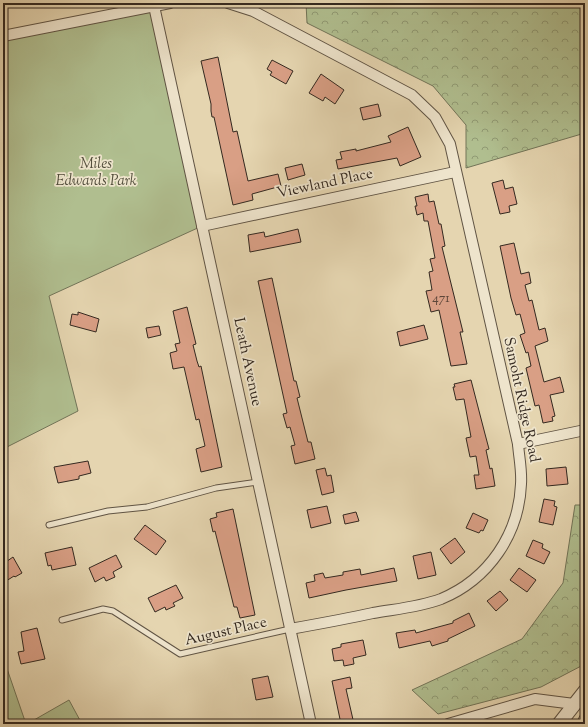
<svg xmlns="http://www.w3.org/2000/svg" width="588" height="727" font-family="'Sorts Mill Goudy',serif">
<defs>
<pattern id="forest-crowns" width="20" height="18" patternUnits="userSpaceOnUse"><rect width="20" height="18" fill="#b0be8f"/><path d="M2 6a3 3 0 1 1 6 0M12 15a3 3 0 1 1 6 0" fill="none" stroke="#909a74"/></pattern>
</defs>
<rect width="100%" height="100%" fill="#e5d5b0"/>
<filter id="stains"><feTurbulence type="fractalNoise" baseFrequency=".005" numOctaves="4"/><feColorMatrix values="0 0 0 0 .2 0 0 0 0 .09 0 0 0 0 .02 0 0 0 .5 -.17"/></filter>
<radialGradient id="worn" r=".72"><stop offset=".6" stop-color="#630" stop-opacity="0"/><stop offset="1" stop-color="#630" stop-opacity=".3"/></radialGradient>
<g fill="url(#forest-crowns)" stroke="#727458">
<polygon points="306,3 585,3 585,133 466,168 466,125 433,86 307,23"/>
<polygon points="575,505 585,505 585,664 541,687 438,714 412,690 522,639 563,583"/>
</g>
<g fill="#b0be8f" stroke="#727458">
<polygon points="154,6 202,226 49,296 78,411 3,449 3,36"/>
<polygon points="3,657 26,724 3,724"/>
<polygon points="69,700 82,724 27,724"/>
</g>
<g fill="#d99f85" stroke="#342920">
<polygon points="218,57 233,132 237,131 248,181 278,174 281,186 252,194 253,200 233,205 214,117 212,117 211,111 211,104 201,61"/>
<polygon points="272,60 293,71 286,84 270,75 272,72 267,69"/>
<polygon points="321,74 344,90 335,104 325,97 323,101 309,93"/>
<polygon points="378,104 381,116 363,120 360,108"/>
<polygon points="408,127 421,157 400,166 397,158 338,169 336,160 342,159 340,152 356,149 356,151 391,142 388,136"/>
<polygon points="302,164 305,175 288,180 285,168"/>
<polygon points="503,180 505,189 513,187 517,204 509,206 510,212 500,214 492,183"/>
<polygon points="428,194 429,202 434,201 439,224 441,224 445,246 442,247 463,332 460,332 467,364 451,366 439,310 431,312 426,291 432,290 429,272 433,271 430,259 435,258 428,221 424,221 423,213 417,215 415,206 417,206 415,197"/>
<polygon points="298,229 301,242 250,252 248,235 264,232 265,237"/>
<polygon points="514,243 521,274 529,272 531,283 525,285 529,301 532,300 539,330 545,328 548,341 535,346 544,382 560,377 564,392 550,395 555,416 552,417 553,421 543,423 539,405 535,406 526,368 531,366 528,352 526,353 520,335 525,333 520,314 516,315 511,298 500,246"/>
<polygon points="272,278 294,381 296,381 300,397 297,398 308,442 311,442 315,459 295,464 291,446 295,445 290,427 287,428 283,414 287,413 258,281"/>
<polygon points="187,307 196,344 193,345 197,361 199,367 201,366 222,467 201,472 196,449 205,446 199,419 196,420 184,367 173,369 170,353 177,351 175,344 180,343 173,311"/>
<polygon points="78,312 99,319 96,332 70,325 72,314 78,315"/>
<polygon points="424,325 428,339 400,346 397,332"/>
<polygon points="159,326 161,335 148,338 146,328"/>
<polygon points="471,380 485,434 489,449 486,450 490,469 492,468 495,486 476,489 474,475 479,475 476,456 470,457 466,438 471,437 464,399 456,400 453,387 455,387 454,384"/>
<polygon points="88,461 91,473 79,476 79,479 58,483 54,467"/>
<polygon points="566,467 568,484 547,486 546,469"/>
<polygon points="325,468 327,476 331,475 334,492 322,495 316,470"/>
<polygon points="544,499 555,501 554,506 557,507 553,525 539,522"/>
<polygon points="327,506 331,523 311,528 307,510"/>
<polygon points="233,509 255,615 240,618 237,607 234,607 215,531 213,532 210,519 217,517 216,513"/>
<polygon points="356,512 359,521 345,524 343,515"/>
<polygon points="473,513 488,520 483,531 481,530 479,533 466,528"/>
<polygon points="145,525 166,541 156,555 134,539"/>
<polygon points="455,538 465,552 451,564 440,549"/>
<polygon points="533,540 543,544 542,548 550,552 544,564 526,556"/>
<polygon points="72,547 76,565 52,570 51,565 48,566 45,553"/>
<polygon points="431,552 436,575 418,579 413,556"/>
<polygon points="116,555 122,567 113,572 115,577 106,581 104,577 95,582 89,568"/>
<polygon points="13,557 22,573 15,577 14,576 3,583 3,564"/>
<polygon points="394,568 397,581 346,590 309,598 306,583 315,581 314,575 323,573 325,578 343,575 343,572 360,569 361,575"/>
<polygon points="519,568 536,580 527,592 510,580"/>
<polygon points="176,585 183,598 173,603 175,606 166,610 165,607 155,612 148,598"/>
<polygon points="500,591 508,600 496,611 487,601"/>
<polygon points="469,613 475,626 448,639 448,641 432,646 430,641 399,648 396,633 415,630 416,633 453,623 453,621"/>
<polygon points="37,628 45,659 21,664 18,652 24,651 21,632"/>
<polygon points="363,640 366,655 353,658 354,664 344,666 343,660 334,661 332,649 341,647 341,644"/>
<polygon points="268,676 273,697 256,700 252,679"/>
<polygon points="350,677 352,688 346,689 354,724 341,724 332,681"/>
</g>
<g fill="none" stroke-linecap="round" stroke-linejoin="round">
<defs>
<g id="service">
<polyline points="49,525 108,511 147,507 216,488 258,482"/>
<polyline points="62,620 103,609 113,611 180,654 290,629"/>
<polyline points="579,724 585,713"/>
</g>
<g id="minor">
<path d="M 228,3 L 253,11 L 412,95 L 435,117 L 450,144 L 518,444 C 519,457 522,471 521,484 C 519,534 489,579 441,599 C 420,607 396,609 373,613 C 346,619 318,624 290,629"/>
<polyline points="154,6 311,724"/>
<polyline points="3,36 170,3"/>
<polyline points="202,226 455,172"/>
<polyline points="518,444 585,430"/>
<polyline points="448,724 535,699 574,704"/>
</g>
<polyline id="tertiary" points="559,724 585,691"/>
</defs>
<use href="#service" stroke="#605444" stroke-width="7"/>
<use href="#minor" stroke="#605444" stroke-width="12"/>
<use href="#tertiary" stroke="#605444" stroke-width="15"/>
<use href="#service" stroke="#eee4cc" stroke-width="5"/>
<use href="#minor" stroke="#eee4cc" stroke-width="10"/>
<use href="#tertiary" stroke="#eee4cc" stroke-width="13"/>
</g>
<g text-anchor="middle" dominant-baseline="central" stroke-width="3.5" stroke-linejoin="round" paint-order="stroke">
<g font-size="13" fill="#5d4639">
<text x="441" y="299">471</text>
</g>
<g font-size="15" font-style="italic" fill="#534e3c" stroke="#eee4cc">
<text x="96" y="164">Miles<tspan x="96" dy="17">Edwards Park</tspan></text>
</g>
<g font-size="15" fill="#342920" stroke="#eee4cc">
<text transform="translate(325 184) rotate(-12)">Viewland Place</text>
<text transform="translate(247 362) rotate(78)">Leath Avenue</text>
<text transform="translate(521 400) rotate(78)">Samoht Ridge Road</text>
<text transform="translate(226 632) rotate(-13)">August Place</text>
</g>
</g>
<rect width="588" height="727" fill="none" stroke="#e5d5b0" stroke-width="16"/>
<rect x="4" y="4" width="580" height="719" fill="none" stroke="#342920" stroke-width="2"/>
<rect x="8" y="8" width="572" height="711" fill="none" stroke="#342920"/>
<rect width="100%" height="100%" filter="url(#stains)"/>
<rect width="100%" height="100%" fill="url(#worn)"/>
</svg>
